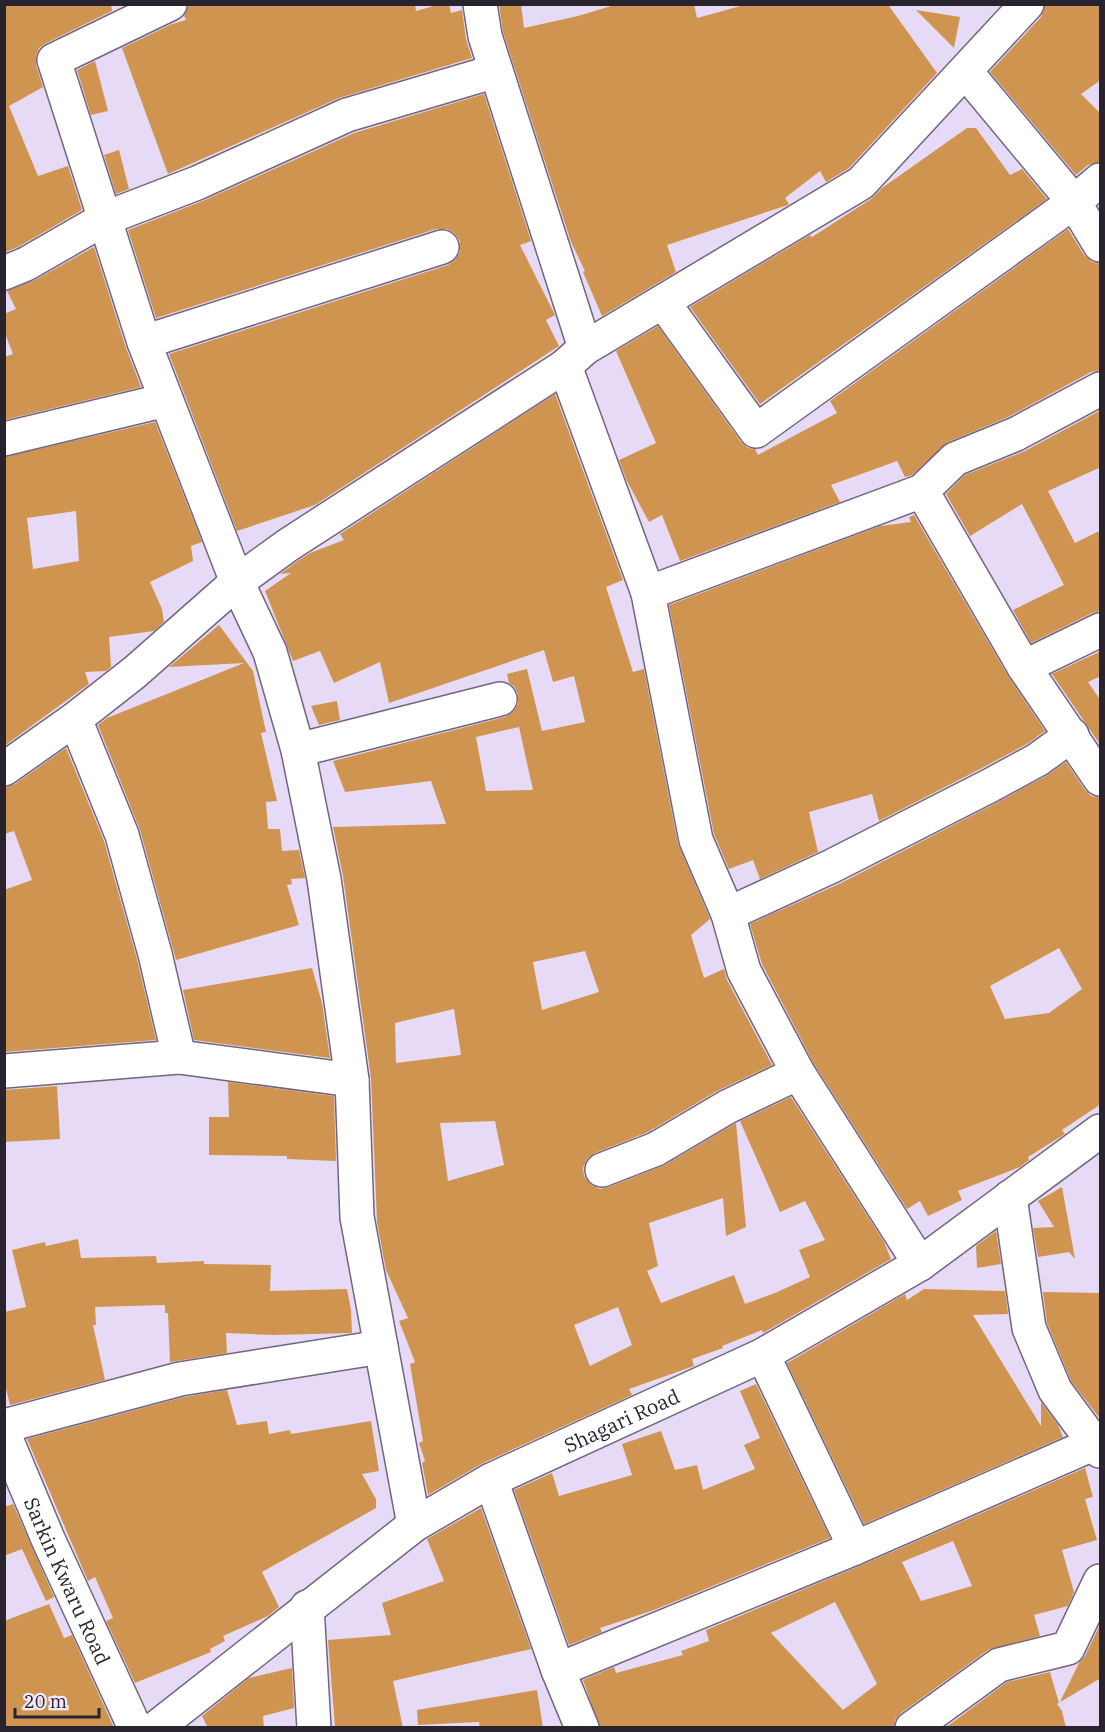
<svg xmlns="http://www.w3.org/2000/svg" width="1105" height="1732" font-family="'IBM Plex Serif',serif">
<rect width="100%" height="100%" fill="#e7daf6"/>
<g fill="#cf9550" fill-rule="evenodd">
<polygon points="4,4 111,4 112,11 46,43 39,48 36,56 36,65 43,87 9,106 38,176 68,166 82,210 18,247 5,252"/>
<polygon points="189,4 415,4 416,11 441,4 449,4 451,13 462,10 466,39 472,58 339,98 168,174 122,48 172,24 186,20 184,16"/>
<polygon points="499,4 521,4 524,28 578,16 618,4 694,4 697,18 748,4 881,4 889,6 937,73 849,168 826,182 820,171 785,198 789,204 785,206 667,245 676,272 602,316 583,272 585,271 571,242 503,32"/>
<polygon points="1045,4 1101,4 1101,80 1081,94 1101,114 1101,162 1088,165 1076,175 990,72 1041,17"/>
<polygon points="916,10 960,17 954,48"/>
<polygon points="95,61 108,111 91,115 77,70"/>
<polygon points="484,94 531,241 520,245 555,315 546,320 559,346 315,505 237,531 169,354 448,265 455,260 460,252 460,241 454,233 447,229 436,229 156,318 128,230 205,200 354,133"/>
<polygon points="967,128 976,128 1010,175 1022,169 1047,199 760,404 690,307 810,235 812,237 871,199 882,188"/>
<polygon points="119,150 129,189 116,194 104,155"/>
<polygon points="1068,229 1084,255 1092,262 1101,264 1101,370 1091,372 1008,417 948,442 912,475 905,477 897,461 831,485 840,502 680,561 662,515 649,522 627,481 619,460 656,443 616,351 658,326 741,442 748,448 755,449 758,455 837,413 830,401"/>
<polygon points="94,247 126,348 141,387 4,420 4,357 13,354 4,331 4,314 16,309 7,291 35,280"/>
<path d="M 555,394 L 623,580 L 606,587 L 633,672 L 644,669 L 678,844 L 710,919 L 691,935 L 704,978 L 724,969 L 727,980 L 772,1065 L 717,1091 L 648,1132 L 595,1153 L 587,1159 L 583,1168 L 584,1176 L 591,1185 L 600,1189 L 609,1187 L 665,1165 L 736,1123 L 746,1227 L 726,1236 L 723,1198 L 649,1223 L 658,1266 L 647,1271 L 661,1303 L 734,1275 L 745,1304 L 775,1293 L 810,1277 L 799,1250 L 825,1240 L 805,1201 L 780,1212 L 740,1121 L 791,1097 L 884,1242 L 891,1259 L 763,1333 L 762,1330 L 722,1346 L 723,1348 L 692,1359 L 694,1366 L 629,1389 L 632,1395 L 483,1463 L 428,1495 L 422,1463 L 425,1461 L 419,1443 L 423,1441 L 410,1364 L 415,1362 L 399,1321 L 408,1318 L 386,1270 L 377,1222 L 371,1078 L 343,876 L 333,827 L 446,824 L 431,781 L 345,792 L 333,761 L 505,717 L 513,712 L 518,704 L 518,694 L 514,686 L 509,683 L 507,674 L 527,669 L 542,731 L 585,722 L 574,676 L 553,682 L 544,650 L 389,703 L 380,662 L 334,683 L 320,651 L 293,661 L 265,591 L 291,573 L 280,574 L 299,560 L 310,553 L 344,540 L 340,534 ZM 519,727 L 533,790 L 486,791 L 476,737 ZM 585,951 L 599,992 L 542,1010 L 533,962 ZM 454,1009 L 461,1055 L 396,1063 L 395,1023 ZM 495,1121 L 504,1165 L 448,1181 L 440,1123 ZM 618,1307 L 632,1345 L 590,1366 L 574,1325 Z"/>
<polygon points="1101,410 1101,467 1048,491 1075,543 1101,530 1101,611 1092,613 1031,643 1013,610 1064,585 1022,504 970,536 946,494 965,475 1025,451"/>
<path d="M 155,422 L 202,542 L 191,546 L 193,561 L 150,582 L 162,609 L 164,622 L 154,631 L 109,637 L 111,667 L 106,671 L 85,672 L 89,684 L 4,746 L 4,457 ZM 76,511 L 79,561 L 33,569 L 27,518 Z"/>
<polygon points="914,515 1008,676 1045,731 1027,744 982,768 879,821 872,794 809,812 818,852 760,879 753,860 729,869 714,834 669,605 880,526 911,522 909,517"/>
<polygon points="219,625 253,671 266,732 261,733 277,801 266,802 268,829 280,829 282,851 299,850 305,878 291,879 292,884 287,885 299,925 176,960 140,830 98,725 107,718 244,663 169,667"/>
<polygon points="1101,651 1101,676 1088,682 1101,701 1101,746 1052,674"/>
<polygon points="337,701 340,720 319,725 311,706"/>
<polygon points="66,748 104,841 137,959 156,1040 4,1052 4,890 32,880 14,831 4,834 4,788 15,784"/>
<path d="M 1066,762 L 1085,790 L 1091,796 L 1101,798 L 1101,1104 L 1062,1130 L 1065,1134 L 1028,1157 L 1029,1160 L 1020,1167 L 958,1191 L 962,1200 L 928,1216 L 920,1201 L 907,1209 L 814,1064 L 762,964 L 750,924 L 841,883 L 1000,801 L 1046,776 ZM 1059,948 L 1082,989 L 1049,1013 L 1005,1019 L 990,986 Z"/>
<polygon points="312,968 322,1003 330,1058 194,1040 183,990"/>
<polygon points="228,1082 334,1096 336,1161 287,1159 287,1156 209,1155 209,1117 229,1117"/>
<polygon points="57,1086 60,1139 4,1142 4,1090"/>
<polygon points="1062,1187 1075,1259 1069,1252 1038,1257 1033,1228 1054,1227 1038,1201"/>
<polygon points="996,1231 1001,1264 977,1268 976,1246"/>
<polygon points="78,1239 81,1258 156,1256 157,1263 204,1261 204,1264 271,1265 270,1291 347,1289 351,1310 352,1333 274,1335 226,1333 227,1353 170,1362 168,1313 165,1313 165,1305 95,1307 96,1325 93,1325 105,1380 10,1405 4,1380 4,1312 26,1307 12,1250 45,1242 46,1246"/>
<polygon points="924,1289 1005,1291 1008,1314 973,1315 1041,1426 1041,1402 1058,1425 1063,1437 864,1524 787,1363 905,1294 907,1300"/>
<polygon points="1043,1292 1101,1293 1101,1420 1071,1381 1047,1323"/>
<polygon points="756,1384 830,1538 654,1610 600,1628 602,1632 569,1645 514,1490 552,1473 559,1496 632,1475 622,1444 661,1431 675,1470 697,1465 703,1490 755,1469 744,1445 760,1438 740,1391"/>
<polygon points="227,1390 237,1425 267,1421 269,1434 290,1430 291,1434 371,1421 379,1471 362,1474 376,1499 376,1508 262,1572 279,1607 268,1616 223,1636 225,1641 210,1649 211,1652 135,1683 106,1621 113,1618 95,1577 88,1581 27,1439 184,1397"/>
<path d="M 1085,1468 L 1093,1497 L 1085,1499 L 1097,1540 L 1062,1550 L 1074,1592 L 1068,1606 L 1034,1615 L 1040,1636 L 988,1650 L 901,1713 L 895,1720 L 894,1728 L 600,1728 L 583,1680 L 614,1667 L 616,1673 L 683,1655 L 681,1651 L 709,1641 L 706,1630 L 862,1565 ZM 953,1541 L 972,1586 L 921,1601 L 902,1562 ZM 835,1602 L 877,1684 L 843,1710 L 771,1633 Z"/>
<polygon points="13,1504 54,1597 46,1601 22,1549 4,1556 4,1507"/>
<polygon points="481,1508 531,1649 393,1681 403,1728 335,1727 328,1640 391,1635 382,1603 444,1581 427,1539"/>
<polygon points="49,1604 64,1638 72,1635 114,1728 4,1728 4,1621"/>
<polygon points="1101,1623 1101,1678 1060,1702 1079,1663 1085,1656"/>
<polygon points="292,1668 294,1708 263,1716 264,1728 208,1728 202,1716 249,1678"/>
<polygon points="1050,1672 1059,1703 1057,1704 1062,1711 1066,1728 945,1728 1007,1682"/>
<polygon points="537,1690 543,1728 480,1728 479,1722 418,1725 417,1710"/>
</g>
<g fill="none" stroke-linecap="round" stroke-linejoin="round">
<defs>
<g id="minor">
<polyline points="170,4 54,60 144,342 237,582 270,652 298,750 324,879 352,1080 357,1217 414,1525"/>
<polyline points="480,4 485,36 585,348"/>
<polyline points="966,72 1074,202 1100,245"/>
<polyline points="4,273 26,264 106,218 197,183 347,115 496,71"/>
<polyline points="663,302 756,431 1074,202 1100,180"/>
<polyline points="144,342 442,247"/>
<polyline points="565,366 648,593 696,840 728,914 744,971 798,1073 920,1264"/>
<polyline points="4,439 166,400"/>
<polyline points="922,491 1024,667 1100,779"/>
<polyline points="648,593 922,491 955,459 1016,434 1100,389"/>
<polyline points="1024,667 1100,630"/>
<polyline points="75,719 122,835 155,954 179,1057"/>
<polyline points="298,750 500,699"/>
<polyline points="4,769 75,719 135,672 237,582 288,545 565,366 585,348 861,183 1027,4"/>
<polyline points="728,914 832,866 991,785 1037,760 1072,735"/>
<polyline points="4,1071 179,1057 352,1080"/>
<polyline points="602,1170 656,1149 727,1107 798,1073"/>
<polyline points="1010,1197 1029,1328 1055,1390 1100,1451"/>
<polyline points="763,1355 855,1548"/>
<polyline points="4,1426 180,1379 381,1347"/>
<path id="s1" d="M 4,1434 L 48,1539 L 135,1728"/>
<polyline points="491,1480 558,1670 582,1728"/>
<polyline points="307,1607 314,1728"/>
<polyline points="558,1670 855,1548 1093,1444"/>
<path id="s2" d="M 156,1728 L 414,1525 L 491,1480 L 763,1355 L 920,1264 L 1100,1131"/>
<polyline points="912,1728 999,1665 1068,1648 1100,1581"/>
</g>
</defs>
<use href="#minor" stroke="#72657e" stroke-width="36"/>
<use href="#minor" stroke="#fff" stroke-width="33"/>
</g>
<g text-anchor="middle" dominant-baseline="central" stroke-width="4.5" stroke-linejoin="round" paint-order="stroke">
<g font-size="20" fill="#28232d" stroke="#f3e8ff">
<text stroke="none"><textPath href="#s2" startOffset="561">Shagari Road</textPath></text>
<text stroke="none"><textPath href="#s1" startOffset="160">Sarkin Kwaru Road</textPath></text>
</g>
</g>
<rect width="1105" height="1732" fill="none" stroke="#28232d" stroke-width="12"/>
<path d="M15 1708v9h84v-9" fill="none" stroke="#28232d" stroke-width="3"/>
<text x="24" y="1708" font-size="18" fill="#28232d" stroke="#f3e8ff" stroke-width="4.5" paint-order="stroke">20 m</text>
</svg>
